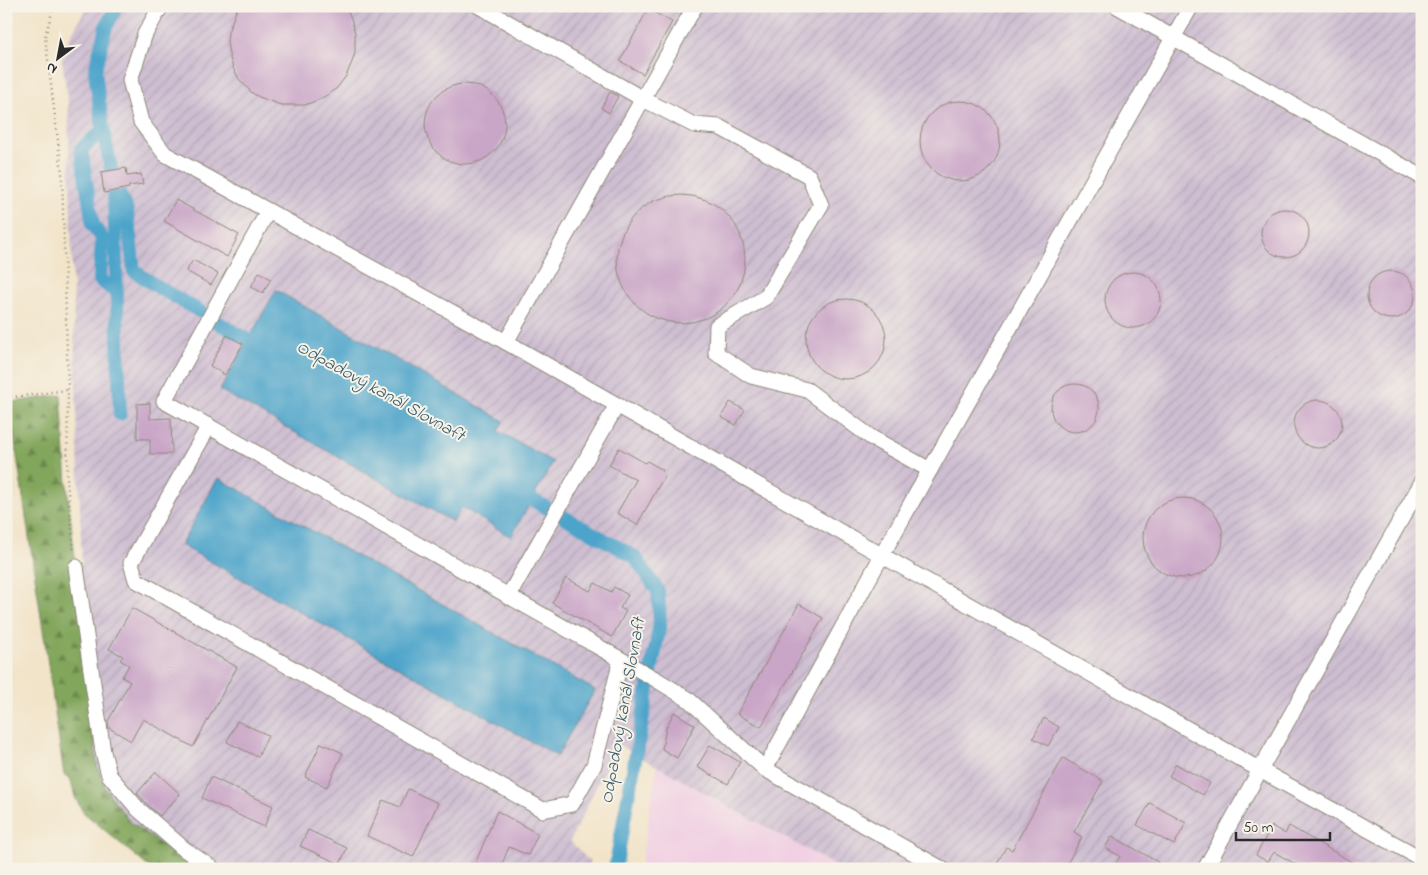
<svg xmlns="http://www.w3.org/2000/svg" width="1428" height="875" font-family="'Indie Flower',sans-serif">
<defs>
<pattern id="industrial-furrows" width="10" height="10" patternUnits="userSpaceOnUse" patternTransform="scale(1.25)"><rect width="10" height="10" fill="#cebed1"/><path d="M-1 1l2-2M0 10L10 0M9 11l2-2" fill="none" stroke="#b1a3b4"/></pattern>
<pattern id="forest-firs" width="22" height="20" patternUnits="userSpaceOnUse" patternTransform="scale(1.25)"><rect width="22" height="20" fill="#82a65c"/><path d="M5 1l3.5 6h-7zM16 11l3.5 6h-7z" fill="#6b874c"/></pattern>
</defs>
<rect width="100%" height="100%" fill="#f7f3e8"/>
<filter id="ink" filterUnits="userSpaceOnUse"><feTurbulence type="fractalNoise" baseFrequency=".02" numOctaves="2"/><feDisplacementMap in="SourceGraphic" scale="10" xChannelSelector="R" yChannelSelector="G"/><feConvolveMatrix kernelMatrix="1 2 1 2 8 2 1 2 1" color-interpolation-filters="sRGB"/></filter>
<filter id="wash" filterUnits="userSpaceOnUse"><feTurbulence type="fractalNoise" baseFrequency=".0096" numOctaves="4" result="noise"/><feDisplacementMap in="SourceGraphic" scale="20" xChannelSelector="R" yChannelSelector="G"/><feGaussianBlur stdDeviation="1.12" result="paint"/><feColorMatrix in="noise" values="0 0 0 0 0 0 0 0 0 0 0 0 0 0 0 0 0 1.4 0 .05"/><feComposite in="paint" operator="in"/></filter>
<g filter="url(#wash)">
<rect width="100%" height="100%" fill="#f2e4c9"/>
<polygon fill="#f1d0e3" points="657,766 841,869 640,869"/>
<polygon fill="url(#industrial-furrows)" points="87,6 1422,6 1422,869 841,869 617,744 570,841 590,862 588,869 194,869 129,821 105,788 97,765 68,560 82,567 72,264 68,101 61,54"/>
<polygon fill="url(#forest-firs)" stroke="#566844" points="61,395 67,485 97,765 105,788 129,821 194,869 151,869 83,812 75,797 70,778 64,775 45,643 13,430 6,428 6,403"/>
<g fill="#4ea4ca" stroke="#3c687a">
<polygon points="276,290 504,421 498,431 553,462 511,537 462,507 453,522 220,390"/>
<polygon points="218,478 595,690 557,756 181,545"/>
</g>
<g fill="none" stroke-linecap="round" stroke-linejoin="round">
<g stroke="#4ea4ca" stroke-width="14">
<polyline points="117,6 106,27 95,71 103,130 114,182 127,211 134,271 158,287 201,312"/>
<polyline points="103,130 81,149 93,225 102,238 100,280 117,293"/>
<polyline points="114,190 120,414"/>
<polyline points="217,322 262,348"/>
<polyline points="516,491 551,510"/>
<polyline points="564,517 635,557 658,591 660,623 615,869"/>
</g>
</g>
<g id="blocks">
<g fill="#c9a5c7">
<polygon points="238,6 345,6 351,18 355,33 355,53 352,62 346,76 337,88 327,95 318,100 305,105 281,105 259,97 252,93 239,79 233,68 229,55 227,42 228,32"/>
<polygon points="648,9 672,22 643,74 620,61"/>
<circle cx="465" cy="124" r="40"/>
<polygon points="610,92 618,96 609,113 601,108"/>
<circle cx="960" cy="141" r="40"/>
<polygon points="126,168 127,176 141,174 143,184 129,186 129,188 104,193 101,172"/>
<circle cx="681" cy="259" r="64"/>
<polygon points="176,200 239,235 227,257 164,221"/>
<circle cx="1285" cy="233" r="24"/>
<polygon points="193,260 218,274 211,285 186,271"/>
<circle cx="1391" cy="295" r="24"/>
<circle cx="1133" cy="300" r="28"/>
<polygon points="259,272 271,279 263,293 251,287"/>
<circle cx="846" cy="339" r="40"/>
<polygon points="227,335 243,344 225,375 210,366"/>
<circle cx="1075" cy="408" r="24"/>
<circle cx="1318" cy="424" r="24"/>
<polygon points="730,402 745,410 736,425 721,417"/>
<polygon points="150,403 150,419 171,418 172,454 150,454 150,439 137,439 137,404"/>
<polygon points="619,448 645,463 647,461 663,470 662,472 665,475 637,525 617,513 636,480 609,465"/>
<circle cx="1183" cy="538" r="40"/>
<polygon points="566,578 590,591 595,583 611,592 614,587 628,595 620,608 626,611 612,637 552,603"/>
<polygon points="799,604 823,618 761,727 737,714"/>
<polygon points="132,608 237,667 193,747 143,719 131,741 109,728 108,721 130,682 122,677 129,665 120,660 123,656 109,649"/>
<polygon points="674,712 695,725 677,758 662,749 666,728"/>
<polygon points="1044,718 1059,727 1048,746 1033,738"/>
<polygon points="237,721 268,735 258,757 227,742"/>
<polygon points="321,743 343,753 327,787 305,777"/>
<polygon points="710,745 740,762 728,784 697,767"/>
<polygon points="1063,758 1103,781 1074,832 1082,837 1064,869 994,869 1006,847 1012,850"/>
<polygon points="1176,764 1210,783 1203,795 1169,776"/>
<polygon points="156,772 180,794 160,816 145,802 137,793"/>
<polygon points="211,777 273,806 264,827 202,798"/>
<polygon points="408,789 438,803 413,857 367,836 383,800 400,807"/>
<polygon points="1150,803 1186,823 1174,845 1137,825"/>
<polygon points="497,811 538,834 528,855 509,847 500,869 473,869"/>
<polygon points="1272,826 1285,834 1289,826 1364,869 1304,869 1274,852 1268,862 1256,855"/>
<polygon points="308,830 347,848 340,864 300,846"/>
<polygon points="1112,836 1158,862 1154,869 1113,869 1120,856 1105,848"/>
</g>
</g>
</g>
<g filter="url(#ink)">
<use href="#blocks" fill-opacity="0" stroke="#8e887a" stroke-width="1"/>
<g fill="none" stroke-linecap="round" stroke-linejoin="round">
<defs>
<g id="minor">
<polyline points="161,6 145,34 130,80 141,122 165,154 506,342 695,6"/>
<polyline points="479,6 643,99 694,125 719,127 809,176 821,205 766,297 717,326 716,353 751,376 807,390 872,438 930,470"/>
<polyline points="1117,6 1422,177"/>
<polyline points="268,211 164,401 657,680 688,699 765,769 942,869"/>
<polyline points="506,342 1260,770 1422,482"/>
<polyline points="209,426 131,563 136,580 543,810 572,804 594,765 621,660"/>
<polyline points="76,567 103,752 109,775 138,809 184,849 213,869"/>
<polyline points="508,597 617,405"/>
<polyline points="765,769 882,555 1191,6"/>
<polyline points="1205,869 1260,770 1422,859"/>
</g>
</defs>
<use href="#minor" stroke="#8e887a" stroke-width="17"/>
<g stroke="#8e887a" stroke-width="2.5" stroke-dasharray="1 4" stroke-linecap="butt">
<polyline points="54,6 45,36 62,173 68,390 67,480 74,553"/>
<polyline points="6,398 68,390"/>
</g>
<use href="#minor" stroke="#fff" stroke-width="15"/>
</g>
</g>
<g text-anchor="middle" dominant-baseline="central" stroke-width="4" stroke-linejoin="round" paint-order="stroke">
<g font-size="18" font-style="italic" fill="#395b6b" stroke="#f7f3e8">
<text transform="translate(380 392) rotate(29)">Odpadový kanál Slovnaft</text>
<text transform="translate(624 711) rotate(-80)">Odpadový kanál Slovnaft</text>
</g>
</g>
<rect width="1428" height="875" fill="none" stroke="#f7f3e8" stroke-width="25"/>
<g transform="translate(58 58) rotate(212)" stroke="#f7f3e8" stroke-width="4" paint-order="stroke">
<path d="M0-4L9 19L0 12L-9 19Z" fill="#2b2b2b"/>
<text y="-8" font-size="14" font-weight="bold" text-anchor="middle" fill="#2b2b2b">N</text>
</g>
<path d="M1236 832v8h94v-8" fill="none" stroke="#2b2b2b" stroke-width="2.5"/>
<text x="1243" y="832" font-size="15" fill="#2b2b2b" stroke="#f7f3e8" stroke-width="4" paint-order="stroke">50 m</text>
</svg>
